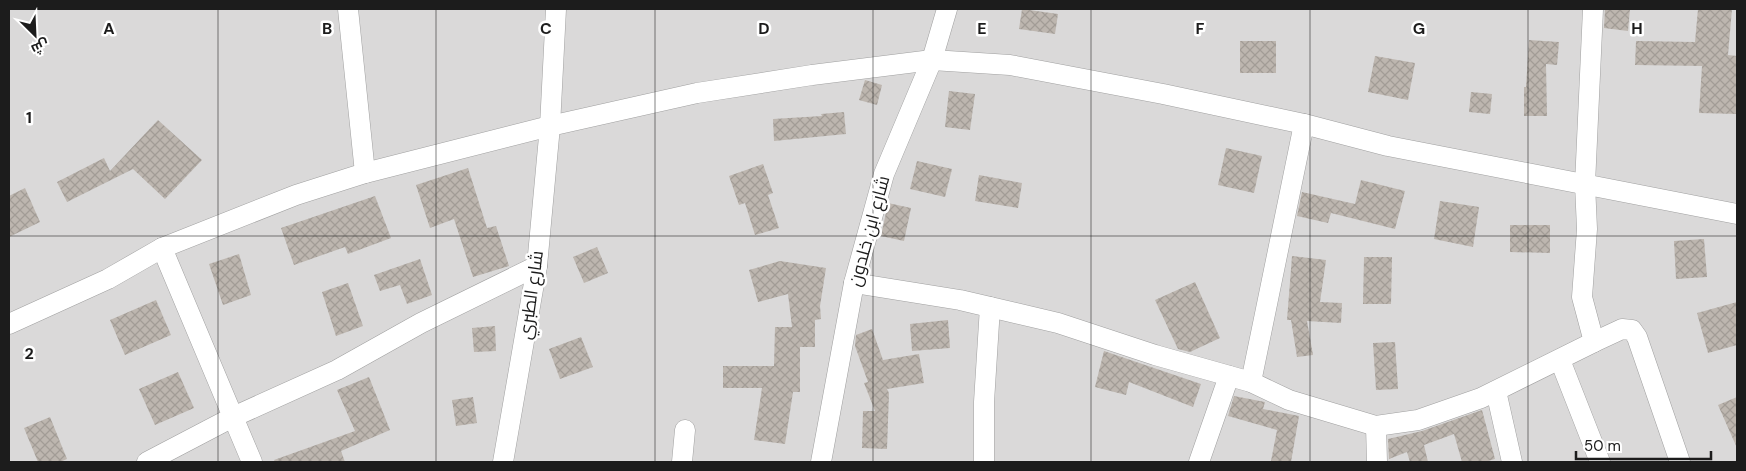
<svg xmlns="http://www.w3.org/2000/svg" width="1746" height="471" font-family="'DM Sans',Cairo,sans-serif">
<defs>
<pattern id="building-cross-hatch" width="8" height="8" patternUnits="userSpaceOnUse" patternTransform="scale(1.25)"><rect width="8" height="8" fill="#bdb6af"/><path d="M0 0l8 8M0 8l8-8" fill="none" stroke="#a29c96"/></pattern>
</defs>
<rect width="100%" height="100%" fill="#edeae2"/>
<rect fill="#dad9d9" x="9" y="9" width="1728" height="453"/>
<g fill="url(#building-cross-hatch)">
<polygon points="1022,9 1058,14 1055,34 1019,29"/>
<polygon points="1605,9 1630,9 1628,31 1604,28"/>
<polygon points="1698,9 1732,9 1728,55 1737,56 1737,114 1699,113 1702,66 1635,65 1636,41 1695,42"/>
<polygon points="1529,40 1559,42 1557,65 1546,64 1547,116 1524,116 1524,87 1526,87"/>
<rect x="1240" y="41" width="36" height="32"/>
<polygon points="1375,56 1415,63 1408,100 1368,92"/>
<polygon points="865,80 882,85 877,105 859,100"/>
<polygon points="949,91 975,94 970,130 945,127"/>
<polygon points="1471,92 1492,94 1490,114 1469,112"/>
<polygon points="844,112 846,134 774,141 773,119 822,116 821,114"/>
<polygon points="158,120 202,160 165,199 133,169 67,202 57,182 104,158 110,171"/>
<polygon points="1226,148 1262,156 1254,193 1218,185"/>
<polygon points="917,161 952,169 945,197 910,189"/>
<polygon points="763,164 773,193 768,195 779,228 755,235 745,203 739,205 729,176"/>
<polygon points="468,168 487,228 496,226 509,266 473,277 454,219 430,228 416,185"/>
<polygon points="979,175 1022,183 1018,208 975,201"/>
<polygon points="1361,180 1405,191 1395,229 1331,213 1328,223 1297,216 1302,192 1355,204"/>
<polygon points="25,188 40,222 9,237 9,196"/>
<polygon points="375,196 391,238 348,254 345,247 294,265 281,228"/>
<polygon points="1440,201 1479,207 1473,247 1434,239"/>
<polygon points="888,203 911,208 904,241 881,236"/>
<polygon points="1510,225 1550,225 1550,253 1510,252"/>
<polygon points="1704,239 1707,277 1676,279 1674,241"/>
<polygon points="597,247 608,273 584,283 573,257"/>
<polygon points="239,254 251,295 223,305 209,264"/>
<polygon points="1292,256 1326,260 1320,302 1342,303 1341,323 1307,321 1313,355 1297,357 1291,320 1287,320"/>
<polygon points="1364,257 1392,257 1391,304 1363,304"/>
<polygon points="420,259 432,295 407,304 400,285 380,291 374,275"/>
<polygon points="780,261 826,268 820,306 821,319 815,320 815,347 800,347 800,392 793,392 785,444 754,440 762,388 723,388 723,366 774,366 775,327 792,327 788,294 758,302 749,270"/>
<polygon points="1195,282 1220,338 1190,352 1178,349 1155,300"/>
<polygon points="348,283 363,326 336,336 322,292"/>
<polygon points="156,300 171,335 125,355 110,320"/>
<polygon points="1737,302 1737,345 1708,353 1697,313"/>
<polygon points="948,320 950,348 912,351 910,324"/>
<polygon points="495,326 496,351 474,352 472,328"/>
<polygon points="872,329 883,360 919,354 924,383 887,389 889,393 887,449 862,448 863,411 875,411 864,383 868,382 855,346 856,335"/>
<polygon points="581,337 593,367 560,379 549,349"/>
<polygon points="1395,342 1398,389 1376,390 1373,343"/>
<polygon points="1104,351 1201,384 1193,407 1129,382 1126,395 1095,387"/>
<polygon points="178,372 194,408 155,425 139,389"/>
<polygon points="369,377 390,430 341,451 345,462 275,462 274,460 355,431 337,390"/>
<polygon points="1234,396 1265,402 1263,409 1299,416 1291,462 1271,461 1277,430 1228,416"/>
<polygon points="473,397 477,423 456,426 452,400"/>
<polygon points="1737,397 1737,448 1718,405"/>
<polygon points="1482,410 1495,459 1484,462 1462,462 1454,434 1424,445 1428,462 1410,462 1407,452 1389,459 1388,439 1422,431"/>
<polygon points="50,417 67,459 60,462 38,462 24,428"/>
</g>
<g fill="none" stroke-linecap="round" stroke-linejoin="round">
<defs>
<g id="minor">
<polyline points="348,9 365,173"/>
<polyline points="162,248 252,462"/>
<polyline points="854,283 960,300 1058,323 1155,355 1251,382 1289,400 1376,426 1418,420 1481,398 1594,342 1582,297 1587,229 1585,184 1593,9"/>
<polyline points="9,324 108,279 162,248 296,195 365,173 550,126 697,93 812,75 932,60 1010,65 1163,94 1304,124 1388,146 1737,214"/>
<polyline points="1594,342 1622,329 1632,330 1637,337 1680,462"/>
<polyline points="1560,360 1600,462"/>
<polyline points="1251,382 1304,124"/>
<polyline points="1496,391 1512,462"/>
<polyline points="1376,426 1377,462"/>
<polyline points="147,462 233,417 337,370 421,323 537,266"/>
<polyline points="503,462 537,266 550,126 556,9"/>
<polyline points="682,462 685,430"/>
<polyline points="821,462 854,283 884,174 932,60 947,9"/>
<polyline points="984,462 984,402 990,307"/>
<polyline points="1199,462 1229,376"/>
</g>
</defs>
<use href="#minor" stroke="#a0a0a0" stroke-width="21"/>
<use href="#minor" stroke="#fff" stroke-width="20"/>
</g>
<path fill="none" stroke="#1c1c1c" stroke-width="1" stroke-opacity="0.55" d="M 218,9 L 218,462M 436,9 L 436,462M 655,9 L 655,462M 873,9 L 873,462M 1091,9 L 1091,462M 1310,9 L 1310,462M 1528,9 L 1528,462M 9,236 L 1737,236"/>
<g text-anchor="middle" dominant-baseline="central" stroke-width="5" stroke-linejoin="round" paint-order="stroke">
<g font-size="18" fill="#1c1c1c" stroke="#fff">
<text transform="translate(869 231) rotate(-75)">شارع ابن خلدون</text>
<text transform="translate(531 295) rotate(-82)">شارع الطبري</text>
</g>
</g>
<g font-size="16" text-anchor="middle" font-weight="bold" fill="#1c1c1c" stroke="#fff" stroke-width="5" stroke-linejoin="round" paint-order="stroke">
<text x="109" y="34">A</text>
<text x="327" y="34">B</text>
<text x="546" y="34">C</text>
<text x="764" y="34">D</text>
<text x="982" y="34">E</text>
<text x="1200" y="34">F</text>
<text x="1419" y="34">G</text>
<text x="1637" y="34">H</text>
<text x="29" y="123">1</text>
<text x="29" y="359">2</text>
</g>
<rect width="1746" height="471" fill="none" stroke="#1c1c1c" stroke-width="20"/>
<g transform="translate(35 35) rotate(156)" stroke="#ffffff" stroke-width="4" paint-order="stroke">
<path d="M0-4L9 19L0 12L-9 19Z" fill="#1c1c1c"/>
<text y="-8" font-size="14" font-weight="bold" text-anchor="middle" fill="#1c1c1c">ش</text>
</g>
<path d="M1576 451v8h135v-8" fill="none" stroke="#1c1c1c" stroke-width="2.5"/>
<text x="1584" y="451" font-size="15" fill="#1c1c1c" stroke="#ffffff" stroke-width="4" paint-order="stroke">50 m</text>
</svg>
